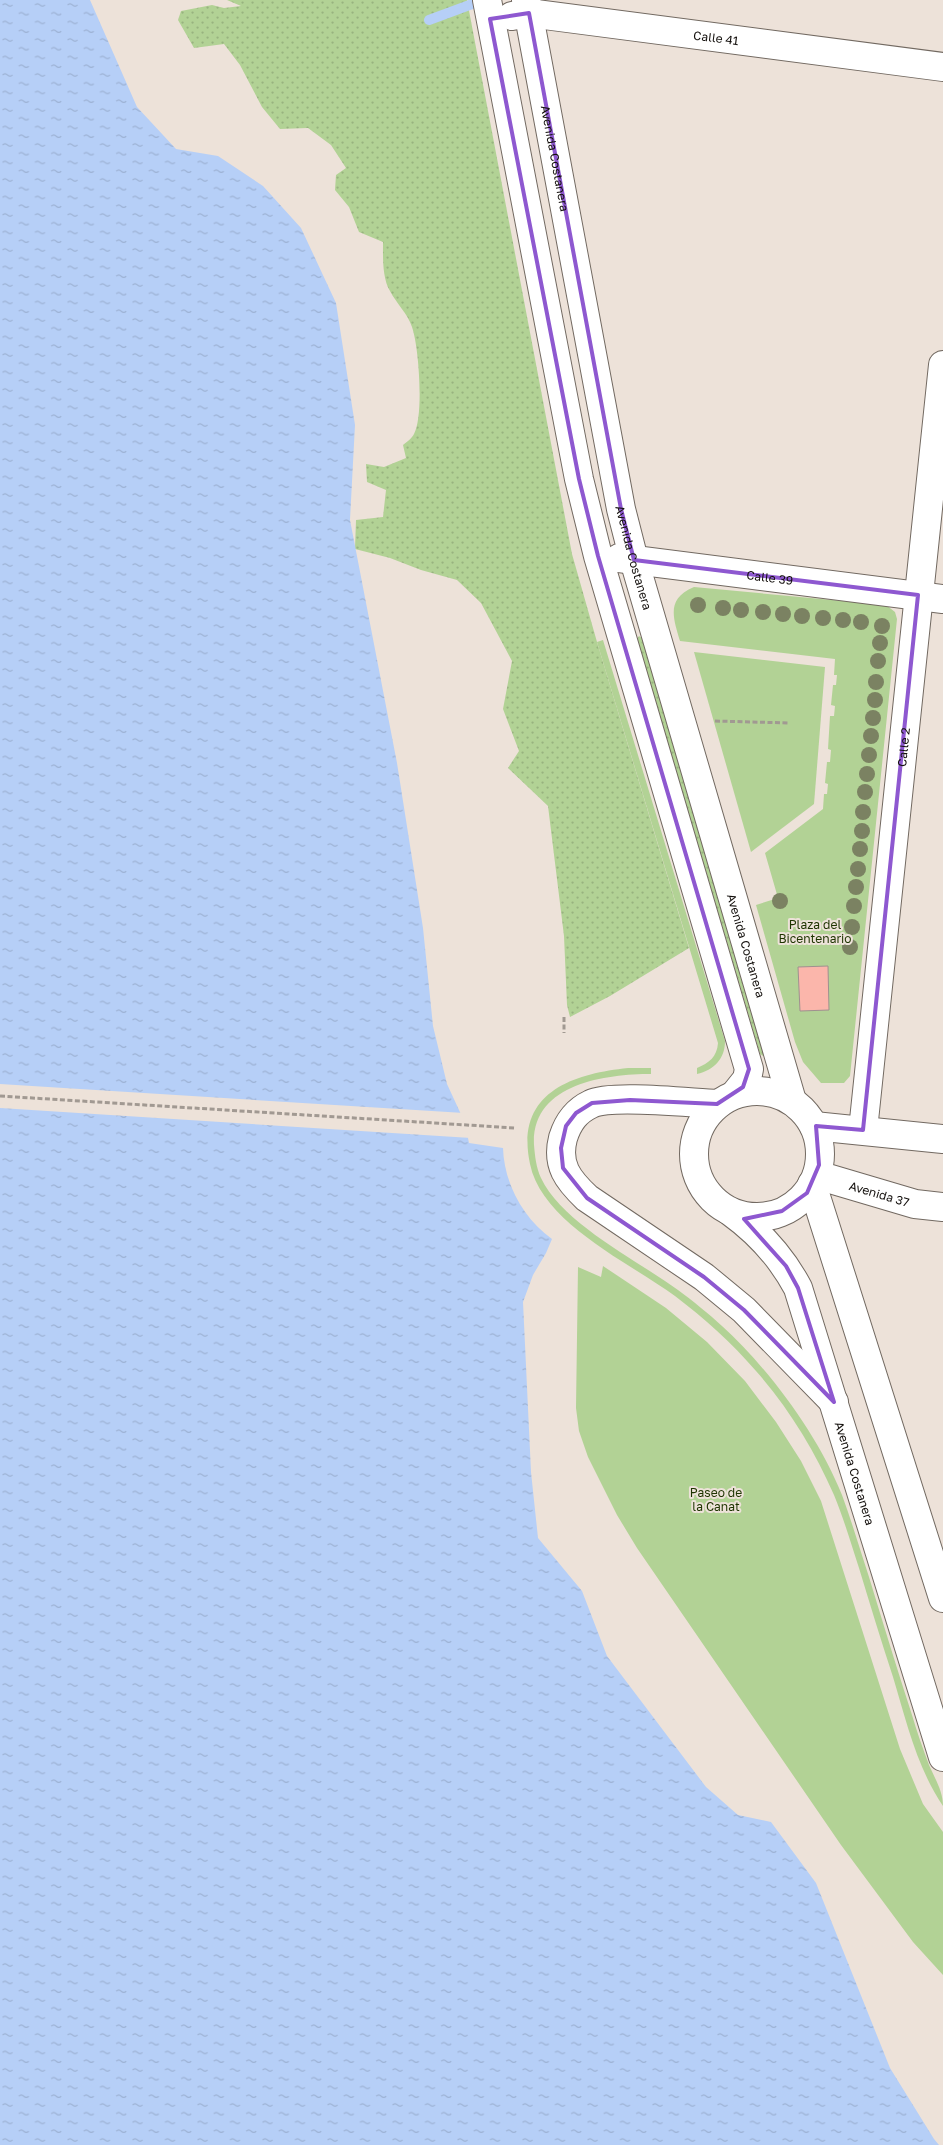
<svg xmlns="http://www.w3.org/2000/svg" width="943" height="2145" font-family="'Golos Text',sans-serif">
<defs>
<pattern id="grass-dots" width="8" height="8" patternUnits="userSpaceOnUse" patternTransform="scale(1.25)"><rect width="8" height="8" fill="#b2d295"/><path d="M2 2h.1M6 6h.1" fill="none" stroke="#98b37f" stroke-width="1.8" stroke-linecap="round"/></pattern>
<pattern id="water-ripples" width="26" height="14" patternUnits="userSpaceOnUse" patternTransform="scale(1.25)"><rect width="26" height="14" fill="#b6cff7"/><path d="M2 4q2-2 4 0t4 0M15 11q2-2 4 0t4 0" fill="none" stroke="#9cb1d3"/></pattern>
</defs>
<rect width="100%" height="100%" fill="#ede2d9"/>
<g fill="url(#grass-dots)">
<path d="M 227,0 L 467,0 L 572,554 L 597,642 L 689,948 L 610,996 L 570,1017 L 567,1005 L 564,936 L 548,806 L 508,768 L 519,751 L 503,709 L 512,661 L 481,603 L 457,580 L 421,570 L 390,558 L 355,549 L 356,520 L 383,517 L 386,490 L 367,482 L 366,464 L 384,467 L 406,458 L 403,445 C 407,442 412,438 414,434 C 424,416 419,347 412,327 C 408,314 396,303 390,291 C 382,278 383,256 383,242 L 359,232 L 349,207 L 335,190 L 336,175 L 346,168 L 331,145 L 308,128 L 280,129 L 262,107 L 240,65 L 224,44 L 194,48 L 178,20 L 181,11 L 212,5 L 224,8 L 241,6 Z"/>
<polygon points="639,636 642,638 765,1052 763,1056 760,1054 637,639"/>
</g>
<g fill="#b2d295">
<path d="M 694,587 L 886,605 L 895,612 L 897,619 L 850,1076 L 844,1083 L 821,1083 L 803,1062 L 795,1042 L 756,905 L 778,898 L 765,853 L 823,809 L 824,794 L 827,794 L 828,784 L 825,783 L 827,762 L 830,762 L 831,750 L 828,749 L 830,716 L 834,716 L 835,706 L 831,705 L 833,685 L 836,685 L 837,675 L 834,675 L 835,659 L 680,641 C 673,617 666,599 694,587 Z"/>
<path d="M 603,640 L 725,1041 C 725,1059 714,1070 697,1074 L 697,1068 C 709,1063 717,1057 718,1043 L 597,642 Z"/>
<polygon points="694,652 825,667 814,804 751,852"/>
<path d="M 628,1068 L 651,1068 L 651,1074 C 605,1074 531,1084 534,1145 C 535,1156 536,1167 541,1178 C 563,1224 637,1260 678,1290 C 693,1301 709,1314 722,1326 C 770,1370 818,1435 842,1495 C 852,1522 860,1550 869,1577 C 883,1623 897,1669 912,1715 C 917,1732 923,1749 929,1765 C 935,1779 943,1791 943,1806 C 917,1768 906,1720 893,1677 C 881,1641 870,1604 859,1568 C 851,1544 844,1519 834,1495 C 815,1451 788,1407 756,1371 C 732,1343 704,1318 675,1296 C 630,1263 542,1223 530,1164 C 515,1094 570,1074 628,1068 Z"/>
<polygon points="603,1266 666,1308 707,1342 745,1381 776,1422 801,1461 821,1501 900,1749 923,1804 943,1832 943,1975 913,1942 841,1845 637,1548 617,1515 588,1457 579,1431 576,1408 578,1267 601,1277"/>
</g>
<path fill="url(#water-ripples)" d="M 0,0 L 90,0 L 137,107 L 176,149 L 218,156 L 263,186 L 301,228 L 336,303 L 355,425 L 350,520 L 397,763 L 423,928 L 433,1026 L 447,1084 L 465,1123 L 469,1143 L 503,1148 C 504,1183 523,1218 552,1239 L 546,1253 L 533,1275 L 523,1302 L 531,1472 L 538,1538 L 582,1591 L 607,1656 L 706,1787 L 738,1815 L 771,1822 L 816,1883 L 890,2068 L 934,2139 L 939,2145 L 0,2145 Z"/>
<polygon fill="#ede2d9" points="0,1084 464,1113 468,1122 471,1138 0,1108"/>
<g fill="none" stroke-linecap="round" stroke-linejoin="round">
<polyline stroke="#b6cff7" stroke-width="10" points="429,20 483,0"/>
</g>
<polygon fill="#fbb6ab" stroke="#9f918f" points="828,966 829,1010 800,1011 798,967"/>
<g fill="none" stroke-linecap="round" stroke-linejoin="round">
<defs>
<g id="minor">
<polyline points="487,0 579,479 598,556 749,1069 747,1079 735,1094"/>
<path id="s1" d="M 526,0 L 621,509 L 634,560 L 792,1101"/>
<path id="s2" d="M 512,16 L 529,13 L 943,67"/>
<path id="s3" d="M 619,558 L 943,599"/>
<path d="M 717,1104 C 691,1103 611,1094 591,1104 C 576,1111 568,1122 563,1138 C 556,1165 568,1180 587,1198 L 704,1277 L 744,1310 L 834,1402"/>
<path id="s4" d="M 863,1130 L 943,365"/>
</g>
<g id="major">
<circle cx="757" cy="1154" r="63"/>
<polyline points="814,1126 943,1139"/>
<path id="s5" d="M 817,1175 L 915,1204 L 943,1207"/>
<polyline points="812,1184 943,1598"/>
<path id="s6" d="M 731,1212 C 760,1233 781,1256 798,1288 L 943,1757"/>
</g>
</defs>
<use href="#minor" stroke="#726961" stroke-width="30"/>
<use href="#major" stroke="#726961" stroke-width="30"/>
<g stroke="#a19992" stroke-width="3" stroke-dasharray="5 2.5" stroke-linecap="butt">
<polyline points="715,721 789,723"/>
<polyline points="564,1017 564,1033"/>
<polyline points="0,1096 515,1128"/>
</g>
<use href="#minor" stroke="#fff" stroke-width="28"/>
<use href="#major" stroke="#fff" stroke-width="28"/>
</g>
<g fill="#7b8262">
<circle cx="698" cy="605" r="8"/>
<circle cx="723" cy="608" r="8"/>
<circle cx="741" cy="610" r="8"/>
<circle cx="763" cy="612" r="8"/>
<circle cx="783" cy="614" r="8"/>
<circle cx="802" cy="616" r="8"/>
<circle cx="823" cy="618" r="8"/>
<circle cx="843" cy="620" r="8"/>
<circle cx="861" cy="622" r="8"/>
<circle cx="882" cy="626" r="8"/>
<circle cx="880" cy="643" r="8"/>
<circle cx="878" cy="661" r="8"/>
<circle cx="876" cy="682" r="8"/>
<circle cx="875" cy="700" r="8"/>
<circle cx="873" cy="718" r="8"/>
<circle cx="871" cy="736" r="8"/>
<circle cx="869" cy="755" r="8"/>
<circle cx="867" cy="774" r="8"/>
<circle cx="865" cy="792" r="8"/>
<circle cx="863" cy="812" r="8"/>
<circle cx="862" cy="831" r="8"/>
<circle cx="860" cy="849" r="8"/>
<circle cx="858" cy="869" r="8"/>
<circle cx="856" cy="887" r="8"/>
<circle cx="780" cy="901" r="8"/>
<circle cx="854" cy="906" r="8"/>
<circle cx="852" cy="927" r="8"/>
<circle cx="850" cy="947" r="8"/>
</g>
<path fill="none" stroke="#8e58d0" stroke-width="4" stroke-linejoin="round" d="M 529,13 L 621,509 L 634,560 L 918,595 L 863,1130 L 816,1126 L 819,1165 L 807,1193 L 782,1211 L 744,1219 L 786,1266 L 798,1288 L 834,1402 L 744,1310 L 704,1277 L 587,1198 L 563,1168 L 561,1148 L 566,1126 L 576,1113 L 592,1103 L 630,1100 L 717,1104 L 743,1087 L 749,1069 L 598,556 L 579,479 L 490,19 Z"/>
<g text-anchor="middle" dominant-baseline="central" stroke-width="4" stroke-linejoin="round" paint-order="stroke">
<g font-size="12" fill="#130f0c" stroke="#ede2d9">
<text stroke="none"><textPath href="#s2" startOffset="206">Calle 41</textPath></text>
<text stroke="none"><textPath href="#s1" startOffset="161">Avenida Costanera</textPath></text>
<text stroke="none"><textPath href="#s1" startOffset="568">Avenida Costanera</textPath></text>
<text stroke="none"><textPath href="#s3" startOffset="152">Calle 39</textPath></text>
<text stroke="none"><textPath href="#s4" startOffset="385">Calle 2</textPath></text>
<text stroke="none"><textPath href="#s1" startOffset="972">Avenida Costanera</textPath></text>
<text stroke="none"><textPath href="#s5" startOffset="65">Avenida 37</textPath></text>
<text stroke="none"><textPath href="#s6" startOffset="296">Avenida Costanera</textPath></text>
</g>
<g font-size="12" fill="#1e3400" stroke="#ede2d9">
<text x="815" y="924">Plaza del<tspan x="815" dy="14">Bicentenario</tspan></text>
<text x="716" y="1492">Paseo de<tspan x="716" dy="14">la Canat</tspan></text>
</g>
</g>
</svg>
